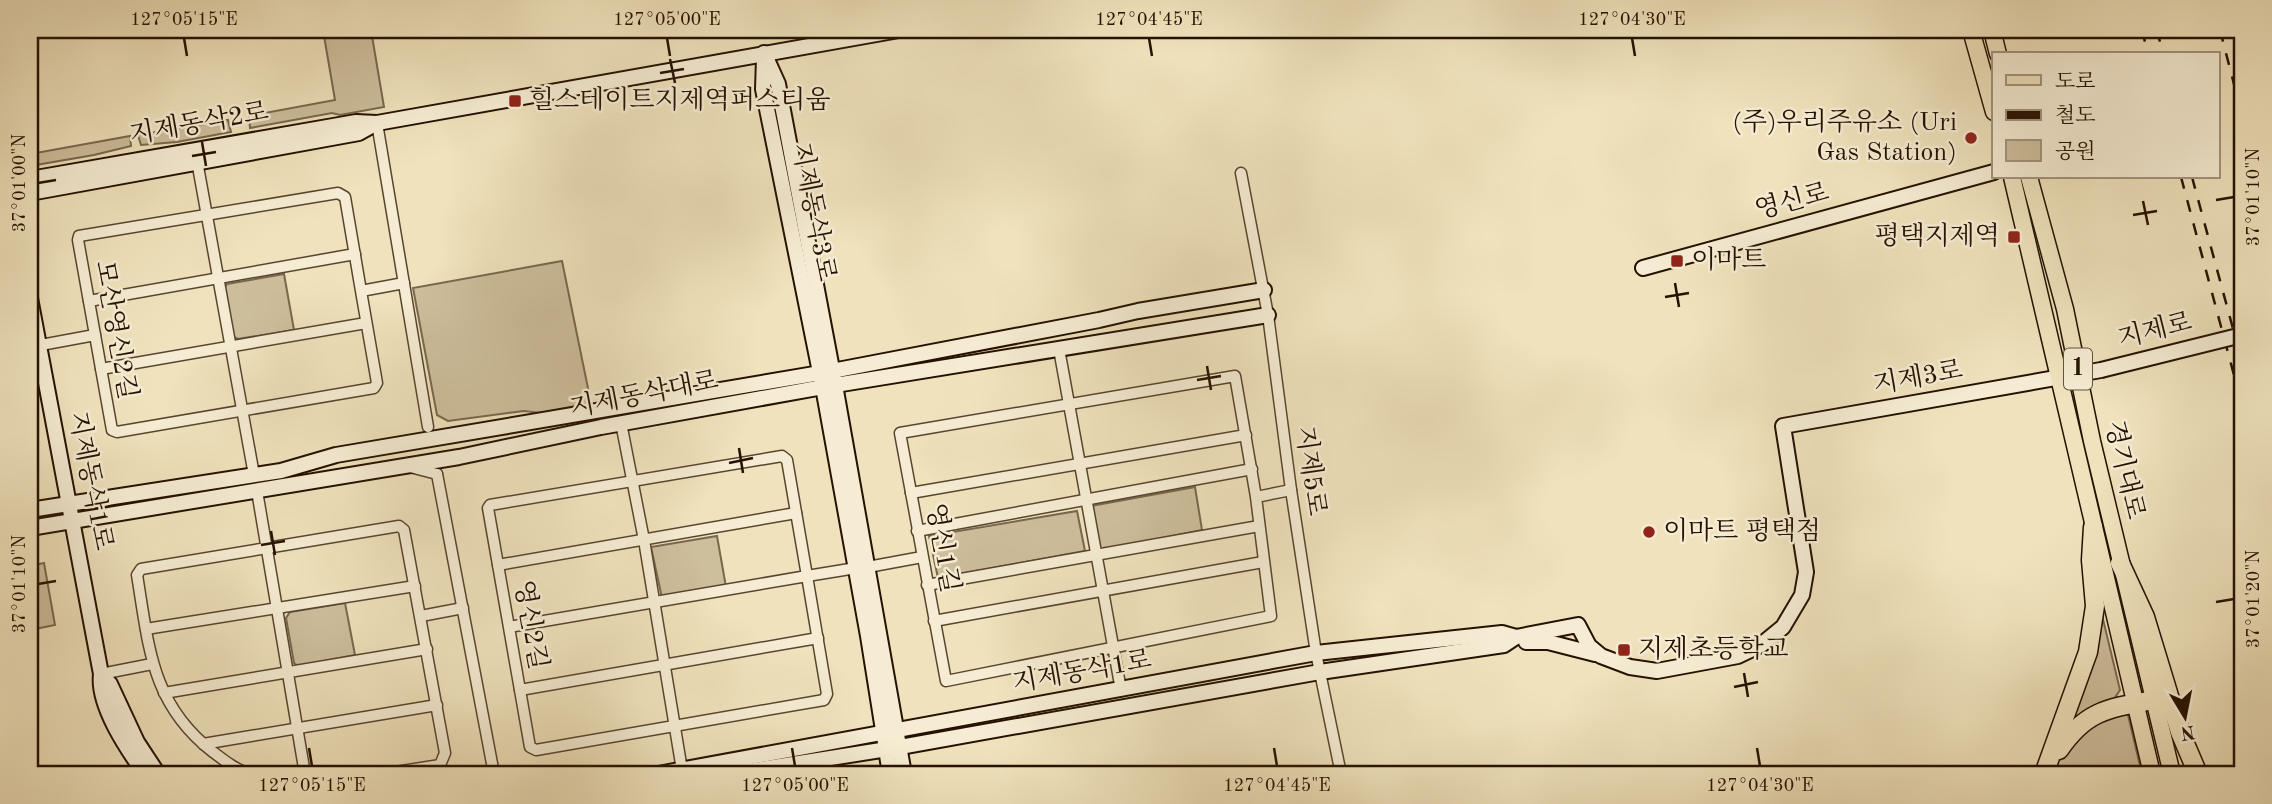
<svg xmlns="http://www.w3.org/2000/svg" width="2272" height="804" font-family="'Old Standard TT','Noto Serif KR',serif">
<rect width="100%" height="100%" fill="#efe2bc"/>
<filter id="stains"><feTurbulence type="fractalNoise" baseFrequency=".00286" numOctaves="4"/><feColorMatrix values="0 0 0 0 .2 0 0 0 0 .09 0 0 0 0 .02 0 0 0 .5 -.17"/></filter>
<radialGradient id="worn" r=".72"><stop offset=".6" stop-color="#630" stop-opacity="0"/><stop offset="1" stop-color="#630" stop-opacity=".3"/></radialGradient>
<g fill="#cdbe9c" stroke="#79684e" stroke-width="2">
<polygon points="323,30 371,30 384,107 340,115 332,113 250,128 249,116 335,100"/>
<polygon points="228,120 231,132 177,142 141,145 138,135"/>
<polygon points="130,136 131,146 94,155 30,166 30,154"/>
<polygon points="562,261 591,403 541,413 524,411 448,421 437,415 413,288"/>
<polygon points="284,274 294,330 238,339 234,337 224,289 227,284"/>
<polygon points="1195,487 1202,530 1100,551 1091,506"/>
<polygon points="1077,511 1085,551 938,578 929,536"/>
<polygon points="717,536 726,587 662,598 651,547"/>
<polygon points="44,563 55,625 30,630 30,566"/>
<polygon points="345,603 355,655 298,666 294,663 286,618 290,612"/>
<polygon points="2102,615 2120,690 2114,699 2067,730"/>
<path d="M 2115,713 L 2128,715 L 2142,774 L 2051,774 C 2065,736 2080,728 2115,713 Z"/>
</g>
<g fill="none" stroke-linecap="round" stroke-linejoin="round">
<polyline stroke="#75644a" stroke-width="2.5" points="2008,38 2040,30"/>
<defs>
<g id="street">
<polyline points="377,123 428,427"/>
<polyline points="197,161 254,475"/>
<polyline points="1241,173 1268,315 1291,490 1316,653 1341,774"/>
<polyline points="361,291 377,383 374,388 117,432 112,430 78,240 79,236 338,193 345,197 361,291 404,283"/>
<polyline points="89,301 355,254"/>
<polyline points="30,347 95,335"/>
<polyline points="1059,349 1121,690"/>
<polyline points="101,369 366,323"/>
<polyline points="621,423 644,540 682,770"/>
<polyline points="410,467 437,474"/>
<polyline points="437,474 494,774"/>
<polyline points="257,491 305,774"/>
<polyline points="911,493 1246,435"/>
<polyline points="1256,497 1271,616 946,681 900,433 1235,376 1256,497 1291,490"/>
<polyline points="917,531 1252,469"/>
<polyline points="498,565 796,513"/>
<polyline points="868,567 922,557"/>
<polyline points="927,585 1259,526"/>
<polyline points="421,616 463,608"/>
<polyline points="934,621 1263,562"/>
<path d="M 509,627 L 807,576 L 827,694 L 824,700 L 536,750 L 530,747 C 516,668 502,588 488,508 L 490,505 L 782,456 L 787,460 L 807,576 L 856,568"/>
<polyline points="146,629 415,586"/>
<polyline points="101,674 152,664"/>
<polyline points="520,690 818,638"/>
<polyline points="164,693 427,649"/>
<polyline points="203,744 437,705"/>
<path d="M 249,774 C 235,769 225,761 213,752 C 151,704 149,647 137,575 L 141,569 L 399,526 L 404,530 L 445,753 L 440,765 L 382,774"/>
</g>
<g id="secondary">
<polyline points="764,53 778,84 835,385 904,774"/>
<polyline points="764,58 763,89 823,387 868,636 890,774"/>
<polyline points="377,123 899,30"/>
<polyline points="30,179 356,122 377,123 359,133 30,193"/>
<polyline points="1643,268 1994,172"/>
<path d="M 30,298 L 101,674 C 97,705 127,749 145,774"/>
<polyline points="30,510 281,471 336,455 832,371 1099,320 1138,311 1264,290"/>
<polyline points="30,528 459,457 601,427 823,387 1268,315"/>
<polyline points="1526,642 1548,642 1595,654"/>
<polyline points="101,674 110,684 137,742 158,774"/>
<polyline points="658,774 1316,653 1502,633 1516,637 1578,625 1589,646 1601,656 1630,667 1657,671 1738,656 1761,645 1783,627 1802,595 1806,572 1783,426 2101,370"/>
<polyline points="730,774 900,747 1320,672 1504,645 1516,637"/>
</g>
<g id="primary">
<polyline points="1971,30 1994,112"/>
<polyline points="1992,30 1998,54"/>
<polyline points="2012,177 2152,774"/>
<polyline points="2029,177 2065,309 2092,441 2172,774"/>
</g>
<g id="highway">
<polyline points="2120,563 2145,617 2180,732 2198,774"/>
<path d="M 2059,750 C 2086,710 2109,708 2154,700"/>
<polyline points="2044,774 2088,652 2095,606 2091,560 2093,527"/>
</g>
</defs>
<use href="#street" stroke="#58452f" stroke-width="13"/>
<use href="#secondary" stroke="#251100" stroke-width="18"/>
<use href="#primary" stroke="#251100" stroke-width="19"/>
<use href="#highway" stroke="#251100" stroke-width="21"/>
<use href="#street" stroke="#f5ecd3" stroke-width="10"/>
<use href="#secondary" stroke="#f5ecd3" stroke-width="14"/>
<use href="#primary" stroke="#efe2bc" stroke-width="16"/>
<use href="#highway" stroke="#efe2bc" stroke-width="18"/>
<g stroke="#251100" stroke-width="2.5" stroke-dasharray="12 12" stroke-linecap="butt">
<polyline points="2142,30 2148,54"/>
<polyline points="2157,30 2163,54"/>
<polyline points="2220,30 2242,115"/>
<polyline points="2181,177 2242,405"/>
<polyline points="2192,177 2242,362"/>
</g>
<defs>
<polyline id="secondary-bridge" points="2101,370 2242,335"/>
</defs>
<use href="#secondary-bridge" stroke="#251100" stroke-width="18" stroke-linecap="butt"/>
<use href="#secondary-bridge" stroke="#f5ecd3" stroke-width="14"/>
</g>
<path fill="none" stroke="#251100" stroke-width="2.5" d="M 184,38 L 187,56M 667,38 L 670,56M 1149,38 L 1152,56M 1632,38 L 1635,56M 670,59 L 675,83M 660,73 L 684,69M 202,142 L 206,166M 192,156 L 216,152M 38,183 L 56,180M 2216,200 L 2234,197M 2143,201 L 2148,225M 2133,215 L 2157,211M 1675,283 L 1679,307M 1665,297 L 1689,293M 1207,366 L 1211,390M 1197,380 L 1221,376M 739,448 L 743,473M 729,463 L 753,458M 271,531 L 275,555M 261,545 L 285,541M 38,584 L 56,581M 2216,602 L 2234,599M 1744,673 L 1748,697M 1734,687 L 1758,682M 309,748 L 312,766M 792,748 L 795,766M 1274,748 L 1277,766M 1757,748 L 1760,766"/>
<g fill="#8f2418" stroke="#f5ecd3" stroke-width="2.5">
<rect x="508" y="94" width="14" height="14" rx="3.5"/>
<circle cx="1971" cy="138" r="7"/>
<rect x="2007" y="230" width="14" height="14" rx="3.5"/>
<rect x="1670" y="254" width="14" height="14" rx="3.5"/>
<circle cx="1649" cy="532" r="7"/>
<rect x="1617" y="643" width="14" height="14" rx="3.5"/>
</g>
<g text-anchor="middle" dominant-baseline="central" stroke-width="5" stroke-linejoin="round" paint-order="stroke">
<rect fill="#f5ecd3" stroke="#63533f" stroke-width="2" x="2064" y="348.5" width="28" height="41" rx="5"/>
<g font-size="24" font-weight="bold" fill="#251100">
<text x="2078" y="369">1</text>
</g>
<g font-size="26" fill="#251100" stroke="#f5ecd3" text-anchor="start">
<text x="529" y="101">힐스테이트지제역퍼스티움</text>
<text x="1957" y="123" text-anchor="end">(주)우리주유소 (Uri<tspan x="1957" dy="30">Gas Station)</tspan></text>
<text x="2000" y="237" text-anchor="end">평택지제역</text>
<text x="1691" y="261">이마트</text>
<text x="1663" y="532">이마트 평택점</text>
<text x="1638" y="650">지제초등학교</text>
</g>
<g font-size="26" fill="#251100" stroke="#f5ecd3">
<text transform="translate(199 124) rotate(-10)">지제동삭2로</text>
<text transform="translate(1792 202) rotate(-15)">영신로</text>
<text transform="translate(813 212) rotate(79)">지제동삭3로</text>
<text transform="translate(115 330) rotate(80)">모산영신2길</text>
<text transform="translate(2155 331) rotate(-14)">지제로</text>
<text transform="translate(1918 378) rotate(-10)">지제3로</text>
<text transform="translate(644 395) rotate(-11)">지제동삭대로</text>
<text transform="translate(2124 470) rotate(77)">경기대로</text>
<text transform="translate(1310 471) rotate(82)">지제5로</text>
<text transform="translate(90 481) rotate(79)">지제동삭1로</text>
<text transform="translate(942 548) rotate(80)">영신1길</text>
<text transform="translate(530 625) rotate(80)">영신2길</text>
<text transform="translate(1082 672) rotate(-10)">지제동삭1로</text>
</g>
</g>
<rect width="2272" height="804" fill="none" stroke="#efe2bc" stroke-width="77"/>
<rect x="1992" y="52" width="228" height="126" fill="#f5ecd3" stroke="#a2947f" stroke-width="2"/>
<rect x="2006" y="75" width="35" height="10" fill="#efe2bc" stroke="#a2947f" stroke-width="2"/>
<text x="2055" y="88" font-size="21" fill="#251100">도로</text>
<rect x="2006" y="110" width="35" height="10" fill="#251100" stroke="#a2947f" stroke-width="2"/>
<text x="2055" y="122" font-size="21" fill="#251100">철도</text>
<rect x="2006" y="140" width="35" height="21" fill="#cdbe9c" stroke="#a2947f" stroke-width="2"/>
<text x="2055" y="158" font-size="21" fill="#251100">공원</text>
<g transform="translate(2185 717) rotate(170)" stroke="#f5ecd3" stroke-width="5" paint-order="stroke">
<path d="M0-5L12 26L0 18L-12 26Z" fill="#251100"/>
<text y="-10" font-size="19" font-weight="bold" text-anchor="middle" fill="#251100">N</text>
</g>
<rect x="38" y="38" width="2196" height="728" fill="none" stroke="#251100" stroke-width="2.5"/>
<g font-size="18" text-anchor="middle" fill="#251100">
<text x="184" y="25">127°05'15"E</text>
<text x="667" y="25">127°05'00"E</text>
<text x="1149" y="25">127°04'45"E</text>
<text x="1632" y="25">127°04'30"E</text>
<text transform="translate(19 183) rotate(-90)" y="6">37°01'00"N</text>
<text transform="translate(2253 197) rotate(-90)" y="6">37°01'10"N</text>
<text transform="translate(19 584) rotate(-90)" y="6">37°01'10"N</text>
<text transform="translate(2253 599) rotate(-90)" y="6">37°01'20"N</text>
<text x="312" y="791">127°05'15"E</text>
<text x="795" y="791">127°05'00"E</text>
<text x="1277" y="791">127°04'45"E</text>
<text x="1760" y="791">127°04'30"E</text>
</g>
<rect width="100%" height="100%" filter="url(#stains)"/>
<rect width="100%" height="100%" fill="url(#worn)"/>
</svg>
